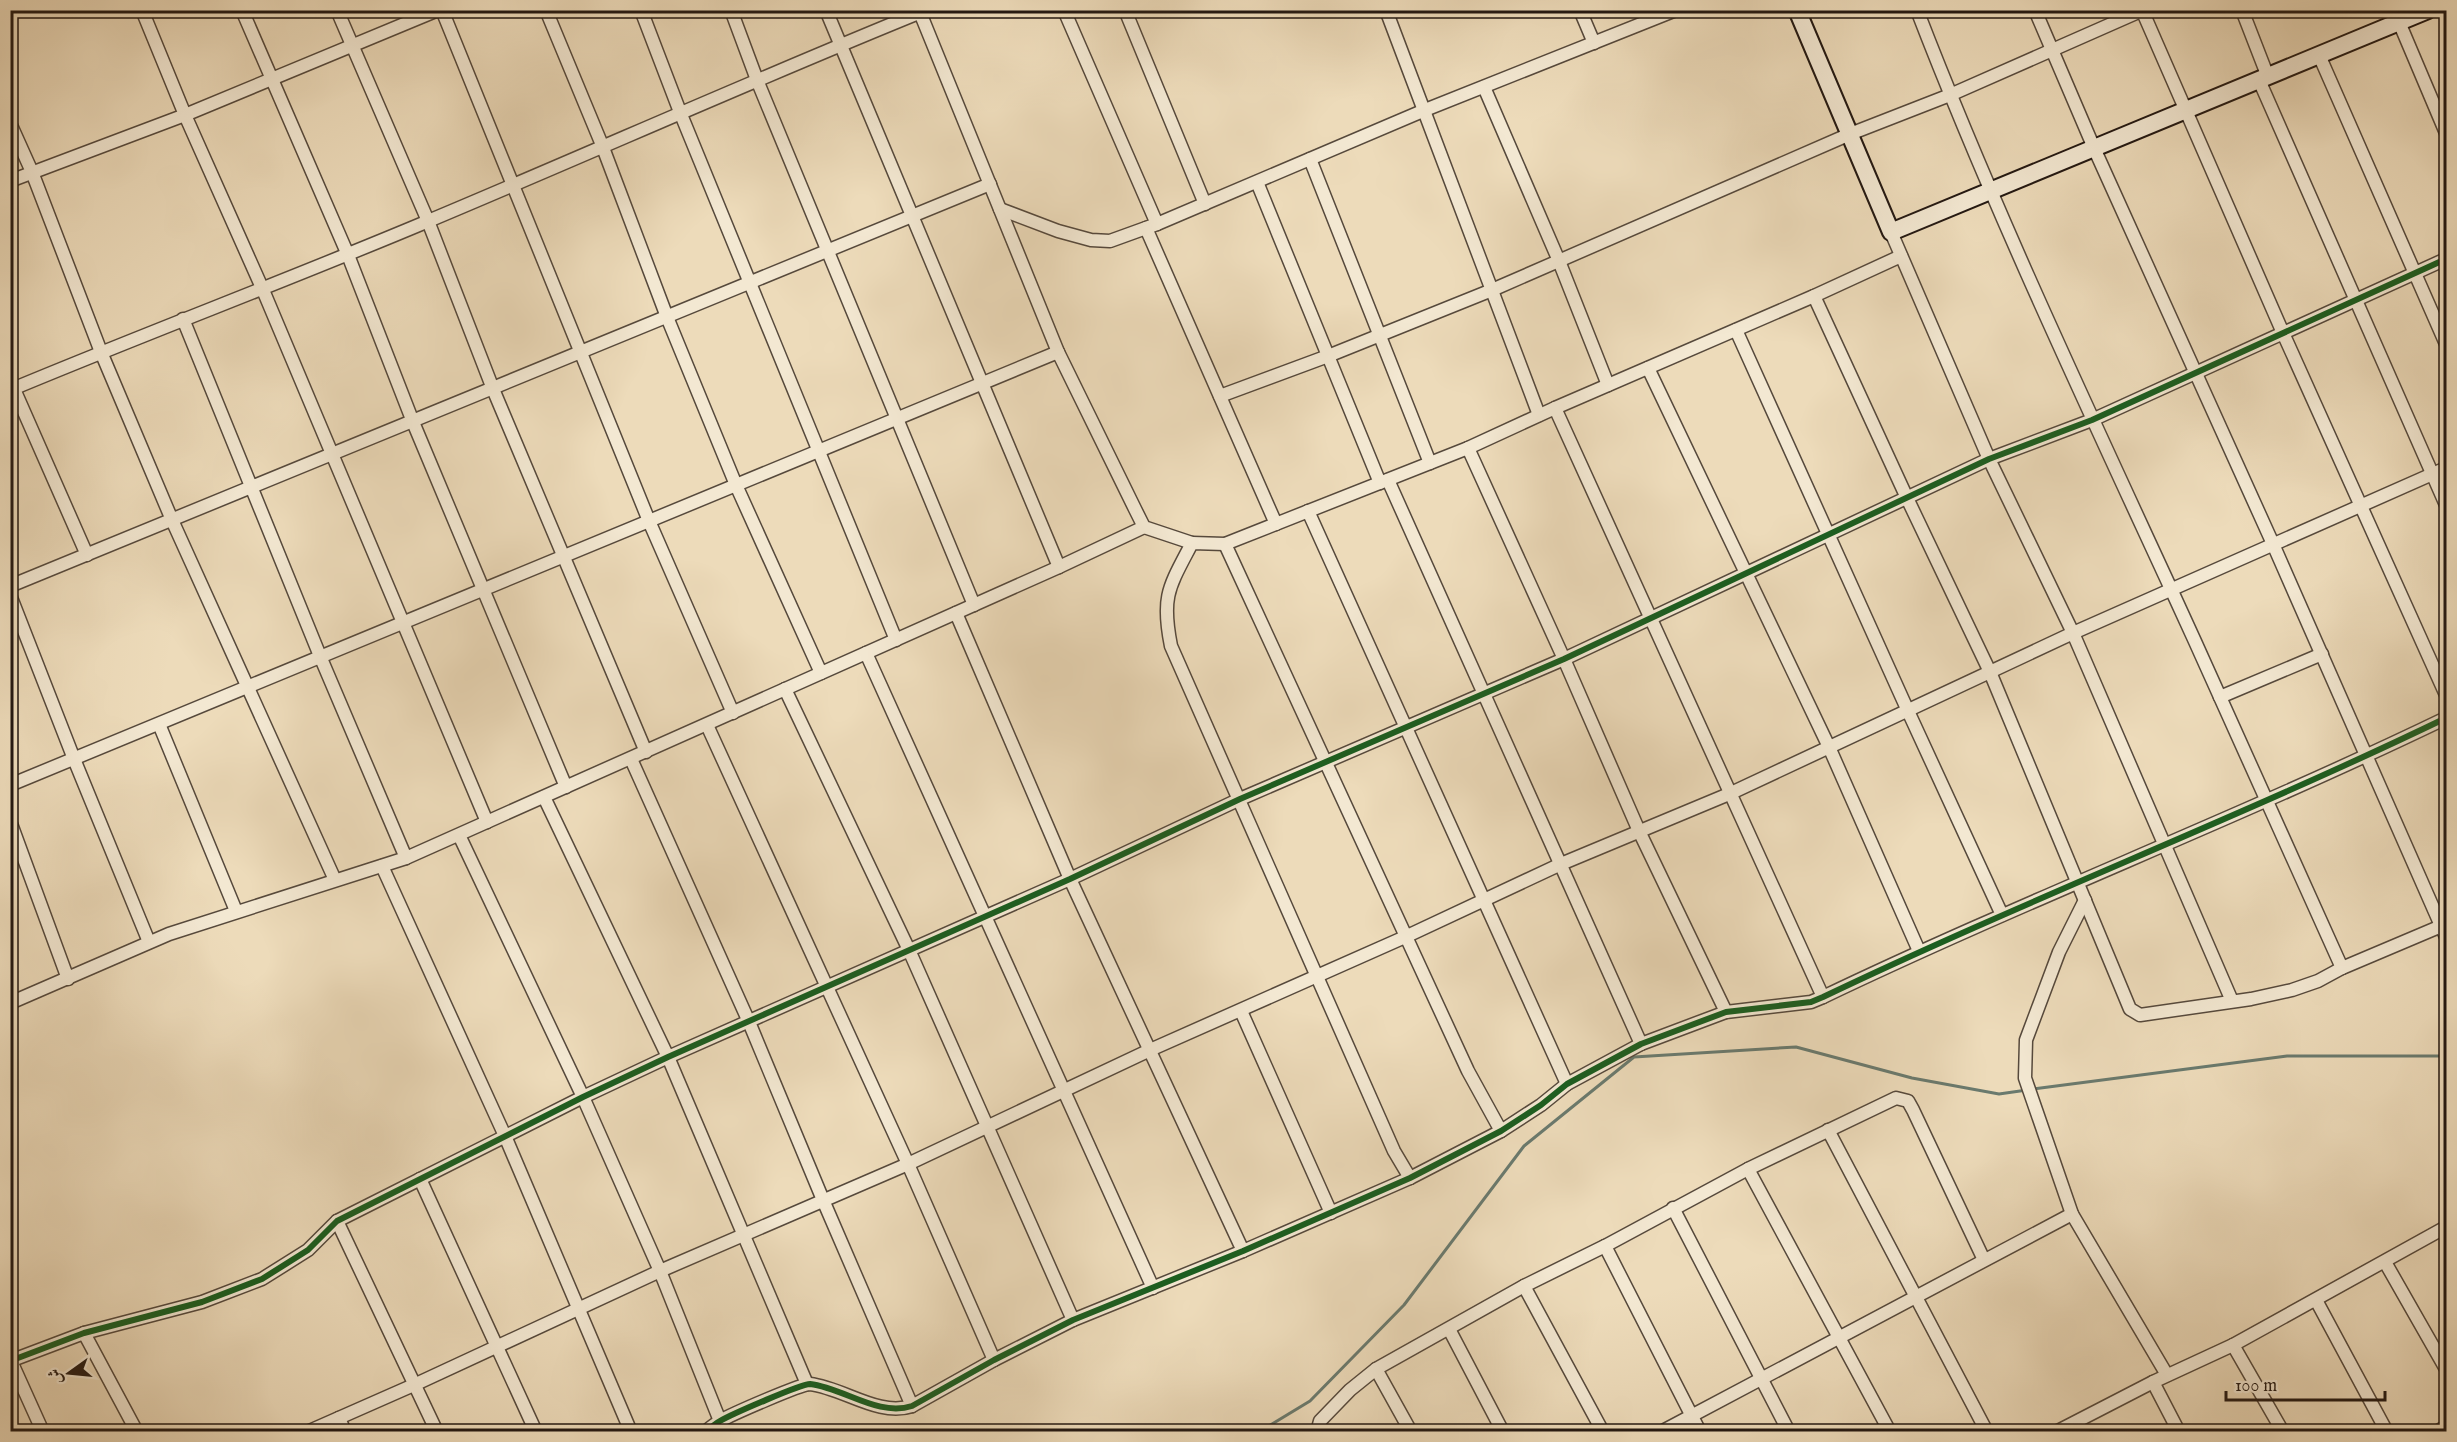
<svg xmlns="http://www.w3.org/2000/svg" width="2457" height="1442" font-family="'IM FELL English',Amiri,serif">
<rect width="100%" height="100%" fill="#eddbba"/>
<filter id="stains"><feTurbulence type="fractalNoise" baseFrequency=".00333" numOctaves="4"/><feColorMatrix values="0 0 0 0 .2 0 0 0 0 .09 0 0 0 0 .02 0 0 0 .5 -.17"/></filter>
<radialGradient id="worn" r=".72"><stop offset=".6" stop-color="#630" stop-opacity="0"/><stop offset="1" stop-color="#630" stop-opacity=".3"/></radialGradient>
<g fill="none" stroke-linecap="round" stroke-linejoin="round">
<g stroke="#6a7a6e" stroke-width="3">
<polyline points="2033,1089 2287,1056 2446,1056"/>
<polyline points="1259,1432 1310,1401 1404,1305 1524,1146 1634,1057 1796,1047 1912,1078 1999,1094 2027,1090"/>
</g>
<defs>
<g id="street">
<polyline points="142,10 185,115 263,290 487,822"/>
<polyline points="242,10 348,255 413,422 566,787"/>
<polyline points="337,10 428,221 493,389 646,752"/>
<polyline points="442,10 649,521 733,713"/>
<polyline points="546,10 602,145 667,317 736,485 821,673"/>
<polyline points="641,10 680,112 896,640"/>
<polyline points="731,10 757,80 974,605"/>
<polyline points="826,10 1059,567"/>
<polyline points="919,10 1058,352 1135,509 1144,527 1192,543"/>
<polyline points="1064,10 1157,224"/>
<polyline points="1125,10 1205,204"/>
<polyline points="1386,10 1539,415"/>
<polyline points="1580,10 1594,43"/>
<path d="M 1917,10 C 1993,207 2083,398 2171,589 C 2229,715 2285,842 2342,968"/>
<polyline points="2035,10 2094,148 2273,544 2446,937"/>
<polyline points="2142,10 2283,333 2446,695"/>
<polyline points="2242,10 2268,77"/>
<polyline points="2399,22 2446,133"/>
<polyline points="2319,55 2446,344"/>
<polyline points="2259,80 2446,505"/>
<polyline points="1484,87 1559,261 1608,385"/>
<polyline points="10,123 32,172 101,352 172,520 335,880"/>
<polyline points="1310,159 1430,463"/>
<polyline points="10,181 185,115 438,10"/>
<polyline points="1257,182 1380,483"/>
<polyline points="1000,209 1058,231 1091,240 1110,241 1157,224 1425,110 1676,10"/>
<polyline points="1146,228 1276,524"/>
<polyline points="1891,232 1989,459 2073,633 2232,1001"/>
<polyline points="1814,296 1907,498 1990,672 2130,1009 2140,1015 2251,999 2292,990 2318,981 2342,968 2446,924"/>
<polyline points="183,319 320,656 406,858"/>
<polyline points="1736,330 1908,711 2002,915"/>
<polyline points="1648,368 1829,747 1919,951"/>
<polyline points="10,380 87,555"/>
<path d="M 10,390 C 149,332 288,280 426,222 C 593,152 758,78 926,10"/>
<polyline points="1220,396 1328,356 1492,290 1850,134 1950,95 2143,10"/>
<polyline points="1555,408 1823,997"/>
<polyline points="1468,448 1564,659 1639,831 1726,1012"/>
<polyline points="1388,480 1641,1044"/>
<polyline points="1308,511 1567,1084"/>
<polyline points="1225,544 1468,1071 1501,1131"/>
<polyline points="10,586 990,184"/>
<polyline points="10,595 74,759 149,942"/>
<polyline points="956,613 1070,879 1243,1251"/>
<polyline points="866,653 1153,1288"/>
<polyline points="785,689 909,950 1073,1320"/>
<polyline points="2220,697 2322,654"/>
<polyline points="159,724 236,911"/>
<polyline points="707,725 908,1164 994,1360"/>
<polyline points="631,759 749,1022 823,1200 912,1406"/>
<polyline points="10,785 1058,352"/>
<polyline points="544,797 668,1057 807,1384"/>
<polyline points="10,821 68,979"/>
<polyline points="459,835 583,1097 660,1271 720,1421"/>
<polyline points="382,866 505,1136 631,1432"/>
<polyline points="2085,900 2059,952 2026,1040 2025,1078 2072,1214 2167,1375"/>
<polyline points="10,1003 169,934 406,858 1059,567 1144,527"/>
<polyline points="1241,1011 1331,1213"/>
<polyline points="1828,1130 1987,1432"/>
<polyline points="1748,1169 1890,1432"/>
<path d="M 1410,1178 L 1394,1151 L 1171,646 C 1161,596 1169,587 1192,543 L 1225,544 L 1468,448 L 1555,408 L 1814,296 L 1901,256"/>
<polyline points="420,1179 536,1432"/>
<polyline points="1673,1208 1789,1432"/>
<polyline points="337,1221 437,1432"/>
<polyline points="1605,1246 1700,1432"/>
<polyline points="2385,1262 2446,1369"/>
<polyline points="1524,1286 1603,1432"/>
<polyline points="2316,1300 2387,1432"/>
<polyline points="1449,1329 1503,1432"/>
<polyline points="84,1333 137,1432"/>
<polyline points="2233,1345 2283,1432"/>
<polyline points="10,1361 84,1333 202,1302 262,1279 308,1250 337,1221 583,1097 668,1057 1070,879 1240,799 1564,659 1989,459 2092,420 2446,259"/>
<polyline points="11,1361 43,1432"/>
<polyline points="1376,1369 1411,1432"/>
<polyline points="2153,1382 2179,1432"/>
<polyline points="339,1418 345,1432"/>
<polyline points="307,1432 416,1384 660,1271 908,1164 1150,1050 1405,937 1561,864 1729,794 2073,633 2446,468"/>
<path d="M 705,1432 C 710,1428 715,1424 720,1421 C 732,1414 801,1384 810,1384 C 844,1388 878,1417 912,1406 L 994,1360 L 1073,1320 L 1243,1251 L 1410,1178 L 1501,1131 L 1541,1105 L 1567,1084 L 1641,1044 L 1726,1012 L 1811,1002 L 1823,997 C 2028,899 2241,817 2446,718"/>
<polyline points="1317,1432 1320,1421 1350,1390 1376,1369 1524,1286 1605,1246 1748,1169 1896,1098 1908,1101 1913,1110 1984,1260"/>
<polyline points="1661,1432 2072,1214"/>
<polyline points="2056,1432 2153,1382 2233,1345 2446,1227"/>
<polyline points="2437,1432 2446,1426"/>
</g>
<polyline id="secondary" points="1797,10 1891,232 2428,10"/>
</defs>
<use href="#street" stroke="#56493c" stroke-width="15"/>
<use href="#secondary" stroke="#231812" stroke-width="20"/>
<use href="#street" stroke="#f3e8d2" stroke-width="12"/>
<use href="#secondary" stroke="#f3e8d2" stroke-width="16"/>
<defs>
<g id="cycleway">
<polyline points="10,1361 84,1333 202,1302 262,1279 308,1250 337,1221 583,1097 668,1057 1070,879 1240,799 1564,659 1989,459 2092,420 2446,259"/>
<path d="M 705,1432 C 710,1428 715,1424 720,1421 C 732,1414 801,1384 810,1384 C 844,1388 878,1417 912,1406 L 994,1360 L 1073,1320 L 1243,1251 L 1410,1178 L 1501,1131 L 1541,1105 L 1567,1084 L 1641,1044 L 1726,1012 L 1811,1002 L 1823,997 C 2028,899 2241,817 2446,718"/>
</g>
</defs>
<use href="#cycleway" stroke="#f3e8d2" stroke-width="10"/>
<use href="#cycleway" stroke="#1b5e20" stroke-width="6"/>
</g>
<rect width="2457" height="1442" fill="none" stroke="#eddbba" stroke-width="36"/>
<rect x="12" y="12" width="2433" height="1418" fill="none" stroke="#231812" stroke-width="3"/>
<rect x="18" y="18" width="2421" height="1406" fill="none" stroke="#231812" stroke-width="1.5"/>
<g transform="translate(69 1373) rotate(255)" stroke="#f3e8d2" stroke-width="4.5" paint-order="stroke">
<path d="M0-4.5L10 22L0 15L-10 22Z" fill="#231812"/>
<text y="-9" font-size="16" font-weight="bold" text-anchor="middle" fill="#231812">ش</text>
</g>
<path d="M2226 1391v9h159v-9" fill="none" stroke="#231812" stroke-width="3"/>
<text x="2235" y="1391" font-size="18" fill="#231812" stroke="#f3e8d2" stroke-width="4.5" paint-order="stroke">100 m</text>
<rect width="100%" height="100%" filter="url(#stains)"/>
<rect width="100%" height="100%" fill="url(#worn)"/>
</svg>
